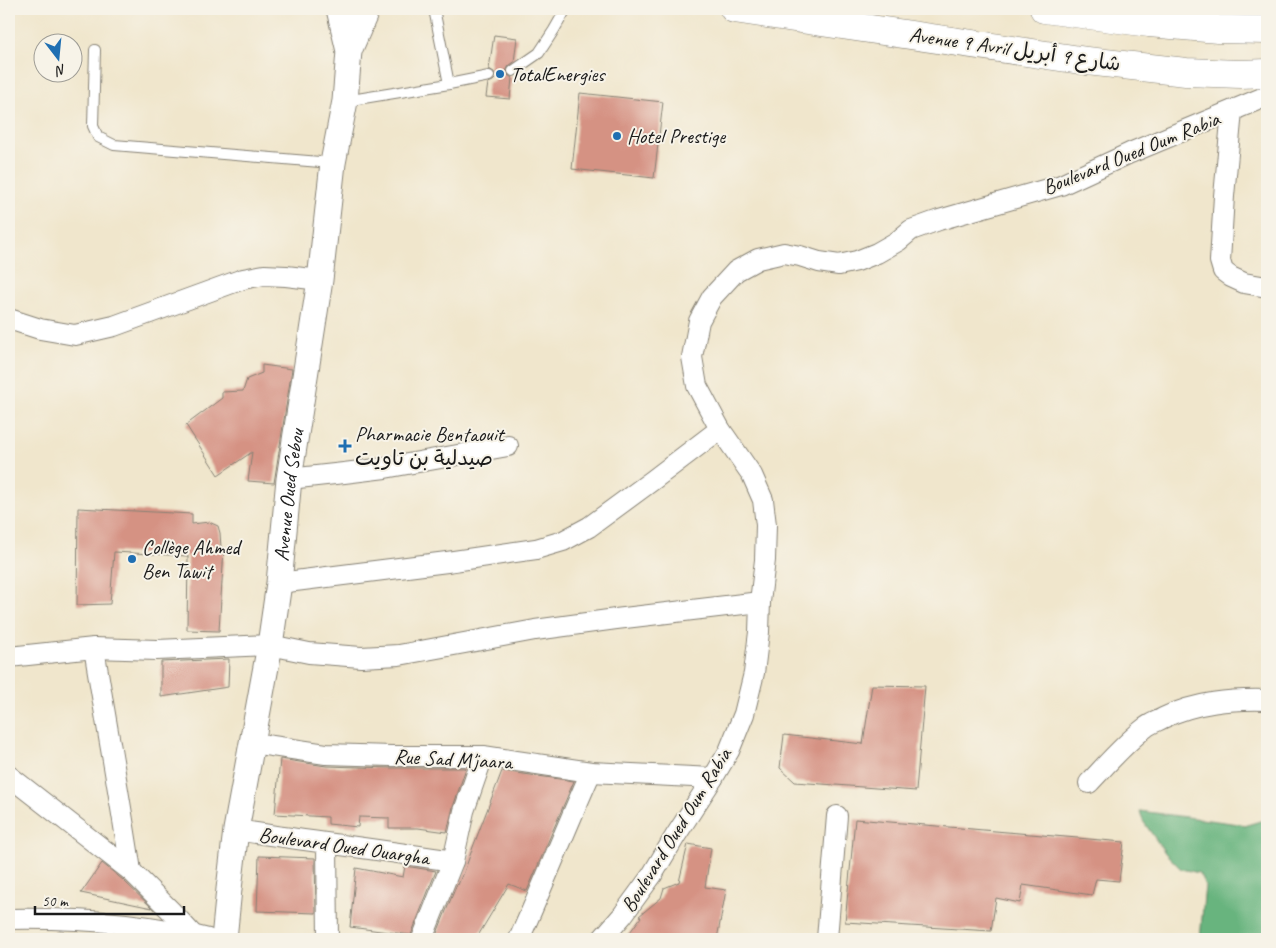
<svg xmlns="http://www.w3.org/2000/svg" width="1276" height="948" font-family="Caveat,'Playpen Sans Arabic',sans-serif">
<rect width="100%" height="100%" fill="#f7f3e8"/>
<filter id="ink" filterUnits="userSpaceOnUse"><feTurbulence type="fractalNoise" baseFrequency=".02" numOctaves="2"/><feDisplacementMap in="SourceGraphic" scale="10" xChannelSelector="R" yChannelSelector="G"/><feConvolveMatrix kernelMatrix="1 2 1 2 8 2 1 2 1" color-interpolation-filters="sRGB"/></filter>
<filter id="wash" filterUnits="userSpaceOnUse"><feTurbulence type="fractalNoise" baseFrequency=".0096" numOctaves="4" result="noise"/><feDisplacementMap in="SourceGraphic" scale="20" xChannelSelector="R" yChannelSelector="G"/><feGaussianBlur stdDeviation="1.12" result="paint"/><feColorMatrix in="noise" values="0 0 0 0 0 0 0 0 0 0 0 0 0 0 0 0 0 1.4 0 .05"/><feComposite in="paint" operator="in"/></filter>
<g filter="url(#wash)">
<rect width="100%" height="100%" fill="#f0e6cc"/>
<polygon fill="#68b47e" stroke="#42684d" points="1140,811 1247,825 1267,819 1267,939 1200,939 1205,885 1199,873 1181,869 1166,854 1143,821"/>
<g id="blocks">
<g fill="#d59283">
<polygon points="494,35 517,38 514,62 509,66 506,71 508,75 512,78 510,99 486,97 488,83 493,81 496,78 494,72 489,69"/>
<polygon points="580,93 663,102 654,178 572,169"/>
<polygon points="262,365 292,369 274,483 248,481 252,452 218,475 186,425 222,398 222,392 243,391 247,379 262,373"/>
<polygon points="78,508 192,514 192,524 209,522 218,526 220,533 221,548 224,548 219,631 187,630 188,556 114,552 110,604 77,605"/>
<polygon points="229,659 228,687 161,697 161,662"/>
<polygon points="872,685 925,686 916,791 795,782 780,768 784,735 863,744"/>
<polygon points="280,759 326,766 391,768 466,768 453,807 447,832 418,828 389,828 389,818 359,817 358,827 328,824 328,817 275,814"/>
<polygon points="502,771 574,781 527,891 509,884 476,939 435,938 457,884 458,885 462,875 463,875 473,847"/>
<polygon points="855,819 1124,842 1119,881 1096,879 1092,895 1023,885 1020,903 996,898 991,931 845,922"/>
<polygon points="688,844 711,848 705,887 726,890 717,939 625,939 641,917 639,916 661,898 664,888 679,882"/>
<polygon points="259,856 315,858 316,913 257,911"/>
<polygon points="102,863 123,880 152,908 81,893"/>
<polygon points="405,866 436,871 411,935 350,927 356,868 403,877"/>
</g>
</g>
</g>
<g filter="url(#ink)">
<use href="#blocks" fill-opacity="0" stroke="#868174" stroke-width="1"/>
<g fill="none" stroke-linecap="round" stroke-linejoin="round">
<defs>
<g id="service">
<polyline points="434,9 449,84"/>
<polyline points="95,50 93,126 98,137 114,145 332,163"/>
<polyline points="513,71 539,53 554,30 566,9"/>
<polyline points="345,101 449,84 489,76"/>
</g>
<g id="minor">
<polyline points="1232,111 1224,196 1220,261 1223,271 1231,277 1244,283 1267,287"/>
<polyline points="9,319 40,329 75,335 114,326 243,279 264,275 286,276 320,280"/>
<polyline points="289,479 344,473 385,468 508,446"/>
<polyline points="279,583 447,562 536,549 563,541 589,527 653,480 720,429"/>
<path d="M 94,648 C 106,723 120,797 131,871"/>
<polyline points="9,657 94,648 157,650 270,645 309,653 361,657 399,655 535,630 616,619 760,602"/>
<polyline points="252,743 326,754 391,756 483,756 591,772 713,778"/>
<polyline points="9,776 131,871 171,911 193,935"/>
<path d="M 1089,783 C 1107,764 1125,743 1146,727 C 1151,723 1158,721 1163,718 C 1196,702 1231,699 1267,700"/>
<path d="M 236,830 C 308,841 381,850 453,861"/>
<polyline points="327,844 328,939"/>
<path d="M 9,919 C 76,918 143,922 208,939"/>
<polyline points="422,939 453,861 464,811 483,756"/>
<path d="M 519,939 C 544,884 566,828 591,772"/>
<polyline points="602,939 622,916 652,875 676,835 713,778 729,751 744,714 754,673 759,632 760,602 765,560 766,525 763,500 752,475 720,429 697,386 692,357 699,321 712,297 736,271 758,259 784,253 800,256 819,262 839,265 857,261 877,253 898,241 911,230 939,220 1061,185 1130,153 1267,96"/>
<polyline points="827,939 837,816"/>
</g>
<g id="tertiary">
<polyline points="349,51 367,9"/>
<path id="s1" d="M 224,939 L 229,889 L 236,830 L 270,645 L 279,583 L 289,479 L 320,280 L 333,163 L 345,101 L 349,51 L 339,9"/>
</g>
<g id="trunk">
<polyline points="734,9 1087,61 1186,72 1240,74 1267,73"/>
<polyline points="1044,9 1149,23 1218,29 1267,30"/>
</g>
</defs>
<use href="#service" stroke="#868174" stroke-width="12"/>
<use href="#minor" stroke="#868174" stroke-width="22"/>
<use href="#tertiary" stroke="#868174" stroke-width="27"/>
<use href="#trunk" stroke="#868174" stroke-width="29"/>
<use href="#service" stroke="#fff" stroke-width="10"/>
<use href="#minor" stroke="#fff" stroke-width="20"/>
<use href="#tertiary" stroke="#fff" stroke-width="25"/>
<use href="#trunk" stroke="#fff" stroke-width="28"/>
</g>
</g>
<g fill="#1f6fb2" stroke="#f7f3e8" stroke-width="2">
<circle cx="500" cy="74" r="5"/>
<circle cx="617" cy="136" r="5"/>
<path d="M342.5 438.5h5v5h5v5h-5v5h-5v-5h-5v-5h5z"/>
<circle cx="132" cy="559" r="5"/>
</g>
<g text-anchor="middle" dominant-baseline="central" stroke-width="4" stroke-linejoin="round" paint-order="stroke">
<g font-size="21" fill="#1c1c1c" stroke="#f7f3e8">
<text transform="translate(1015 49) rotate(8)">Avenue 9 Avril شارع 9 أبريل</text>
<text transform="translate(1131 153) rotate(-22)">Boulevard Oued Oum Rabia</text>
<text stroke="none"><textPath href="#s1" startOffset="449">Avenue Oued Sebou</textPath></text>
<text transform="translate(453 759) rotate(3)">Rue Sad M'jaara</text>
<text transform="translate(676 830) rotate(-58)">Boulevard Oued Oum Rabia</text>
<text transform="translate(344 846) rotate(8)">Boulevard Oued Ouargha</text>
</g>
<g font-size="21" fill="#1c1c1c" stroke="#f7f3e8" text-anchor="start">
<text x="510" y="74">TotalEnergies</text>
<text x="627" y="136">Hotel Prestige</text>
<text x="355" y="434">Pharmacie Bentaouit<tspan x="355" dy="24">صيدلية بن تاويت</tspan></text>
<text x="142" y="547">Collège Ahmed<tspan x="142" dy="24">Ben Tawit</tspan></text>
</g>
</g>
<rect width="1276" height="948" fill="none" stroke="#f7f3e8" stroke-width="30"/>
<g transform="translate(58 58) rotate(164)"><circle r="24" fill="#f7f3e8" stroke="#9f9d96"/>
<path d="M0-4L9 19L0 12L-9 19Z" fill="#1f6fb2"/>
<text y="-8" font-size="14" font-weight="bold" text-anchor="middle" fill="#1c1c1c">N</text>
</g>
<path d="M35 906v8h149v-8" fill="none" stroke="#1c1c1c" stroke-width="2.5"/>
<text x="42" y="906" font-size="15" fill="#1c1c1c" stroke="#f7f3e8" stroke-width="4" paint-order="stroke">50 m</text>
</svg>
